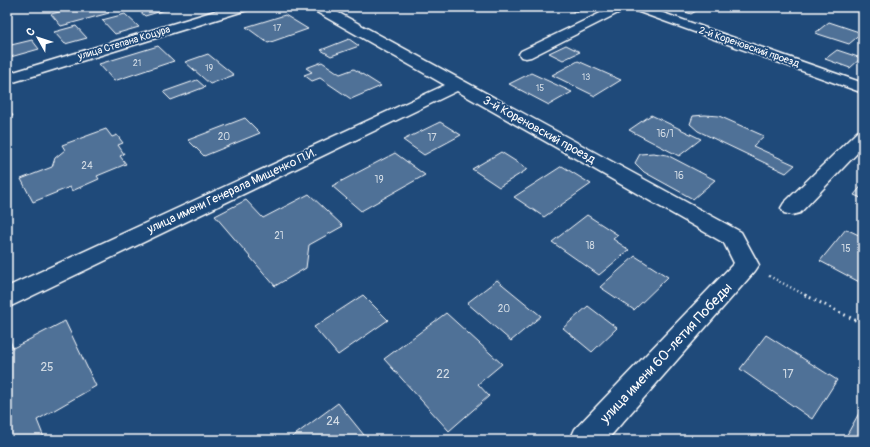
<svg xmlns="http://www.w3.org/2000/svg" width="870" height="447" font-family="Pangolin,sans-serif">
<rect width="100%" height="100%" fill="#1f4a7a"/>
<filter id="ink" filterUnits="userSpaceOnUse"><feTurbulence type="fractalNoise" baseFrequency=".025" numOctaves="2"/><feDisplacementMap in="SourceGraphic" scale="8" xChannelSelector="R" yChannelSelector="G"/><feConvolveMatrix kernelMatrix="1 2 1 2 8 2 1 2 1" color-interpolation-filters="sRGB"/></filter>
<g filter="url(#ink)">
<g fill="#507197" stroke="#fff">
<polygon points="80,7 103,7 109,13 61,26 51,14"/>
<polygon points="135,7 175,7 145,16"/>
<polygon points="563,7 585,7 575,12"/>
<polygon points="671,7 703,7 691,14"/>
<polygon points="125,14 139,27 115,34 102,20"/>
<polygon points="285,15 308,29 268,43 246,27"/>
<polygon points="829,22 862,33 849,44 815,33"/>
<polygon points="76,26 87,38 65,44 54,32"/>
<polygon points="349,39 359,46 331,56 321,50"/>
<polygon points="32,40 39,49 7,58 7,46"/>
<polygon points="566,45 580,52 563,60 549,53"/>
<polygon points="158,46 174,61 114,81 99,64"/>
<polygon points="837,50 861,58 850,68 825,59"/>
<polygon points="208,54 234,75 210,84 185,62"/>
<polygon points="578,61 621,80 595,96 552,75"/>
<polygon points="322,62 340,74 354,69 381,86 351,99 320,78 312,81 304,75 312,72 306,68"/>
<polygon points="531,73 572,92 549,105 509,84"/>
<polygon points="197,80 205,87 171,100 163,92"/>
<polygon points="7,106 13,116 7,118"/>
<polygon points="651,115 701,139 679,156 629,130"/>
<polygon points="705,115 719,116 764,136 753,146 795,165 786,173 698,131 690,124 693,116"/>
<polygon points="245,118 260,133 204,156 188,140"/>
<polygon points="440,122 461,135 424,155 403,140"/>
<polygon points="106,129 112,137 117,135 123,143 118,145 124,154 120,156 126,164 97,176 99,179 72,191 70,187 33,202 21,179 52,167 55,158 65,150 62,145"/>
<polygon points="501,152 528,169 499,187 472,169"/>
<polygon points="395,153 425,175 361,211 332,186"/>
<polygon points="653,153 667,155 715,180 693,199 644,172 635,163 640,154"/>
<polygon points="562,166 591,184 544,217 514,197"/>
<polygon points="863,184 863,199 854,195"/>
<polygon points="309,194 343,226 309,245 306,268 275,286 215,216 246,200 263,218"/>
<polygon points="587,215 618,235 613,239 629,250 599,275 552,242"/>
<polygon points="846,229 863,237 863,284 820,261"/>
<polygon points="635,256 668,277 634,310 600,287"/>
<polygon points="497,280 541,316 511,341 467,303"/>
<polygon points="363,295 388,320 338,355 314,327"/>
<polygon points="588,306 617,328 592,352 563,328"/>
<polygon points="446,313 502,364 478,384 489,396 449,431 384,359"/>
<polygon points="65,321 96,386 37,420 45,440 7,440 7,333 13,348"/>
<polygon points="766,335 837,380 812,419 740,369"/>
<polygon points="338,403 368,440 288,440"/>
<polygon points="863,406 863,440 844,440"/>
</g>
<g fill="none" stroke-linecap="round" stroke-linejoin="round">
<defs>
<g id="minor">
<polygon points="228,7 248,7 247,10 7,84 7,74"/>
<polygon points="312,7 328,7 741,232 759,265 755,271 607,440 570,440 575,429 734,263 724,243 457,91 7,308 7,287 445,85 313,10"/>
<polygon points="613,7 646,7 863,83 863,93 628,8 531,57 526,58 521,57 519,54 521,51"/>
<polygon points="863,130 863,147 800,213 792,215 784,213 781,208 784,203 857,132"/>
</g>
</defs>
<use href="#minor" stroke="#fff" stroke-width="3"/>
<polyline stroke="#fff" stroke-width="2.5" stroke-dasharray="1 3" stroke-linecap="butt" points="769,276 807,296"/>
<polyline stroke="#fff" stroke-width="3" stroke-dasharray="1.5 4" stroke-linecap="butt" points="805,295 863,324"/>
<use href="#minor" fill="#1f4a7a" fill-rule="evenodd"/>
</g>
</g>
<g text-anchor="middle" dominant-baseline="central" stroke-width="3.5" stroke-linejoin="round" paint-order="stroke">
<g font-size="9" fill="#d3dce5">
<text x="277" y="28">17</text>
<text x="137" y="63">21</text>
<text x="209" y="68">19</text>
<text x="586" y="77">13</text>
<text x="540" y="88">15</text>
</g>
<g font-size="10" fill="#fff" stroke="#1f4a7a">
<text transform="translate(124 43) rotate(-17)">улица Степана Коцура</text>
<text transform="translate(749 47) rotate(19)">2-й Кореновский проезд</text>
</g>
<g font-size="10" fill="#d3dce5">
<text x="665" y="134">16/1</text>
<text x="224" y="137">20</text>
<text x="432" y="138">17</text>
<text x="87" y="166">24</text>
<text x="679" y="176">16</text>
<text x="379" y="180">19</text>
<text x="279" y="236">21</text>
<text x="590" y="246">18</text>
<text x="846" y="249">15</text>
<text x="504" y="309">20</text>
</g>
<g font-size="12" fill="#fff" stroke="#1f4a7a">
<text transform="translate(539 130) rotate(29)">3-й Кореновский проезд</text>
<text transform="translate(232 191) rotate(-25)">улица имени Генерала Мищенко П.И.</text>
</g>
<g font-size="12" fill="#d3dce5">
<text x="47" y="367">25</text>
<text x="443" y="374">22</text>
<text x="788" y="374">17</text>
<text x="333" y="421">24</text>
</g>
<g font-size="14" fill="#fff" stroke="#1f4a7a">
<text transform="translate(666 353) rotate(-47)">улица имени 60-летия Победы</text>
</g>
</g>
<rect width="870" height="447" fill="none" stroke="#1f4a7a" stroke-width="24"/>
<rect x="12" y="12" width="846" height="423" fill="none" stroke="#fff" stroke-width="1.5" filter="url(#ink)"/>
<g transform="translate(38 38) rotate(309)" stroke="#1f4a7a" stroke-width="3" paint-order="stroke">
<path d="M0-3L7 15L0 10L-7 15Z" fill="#ffffff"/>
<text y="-6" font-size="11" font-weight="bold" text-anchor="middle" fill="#ffffff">С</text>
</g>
</svg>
